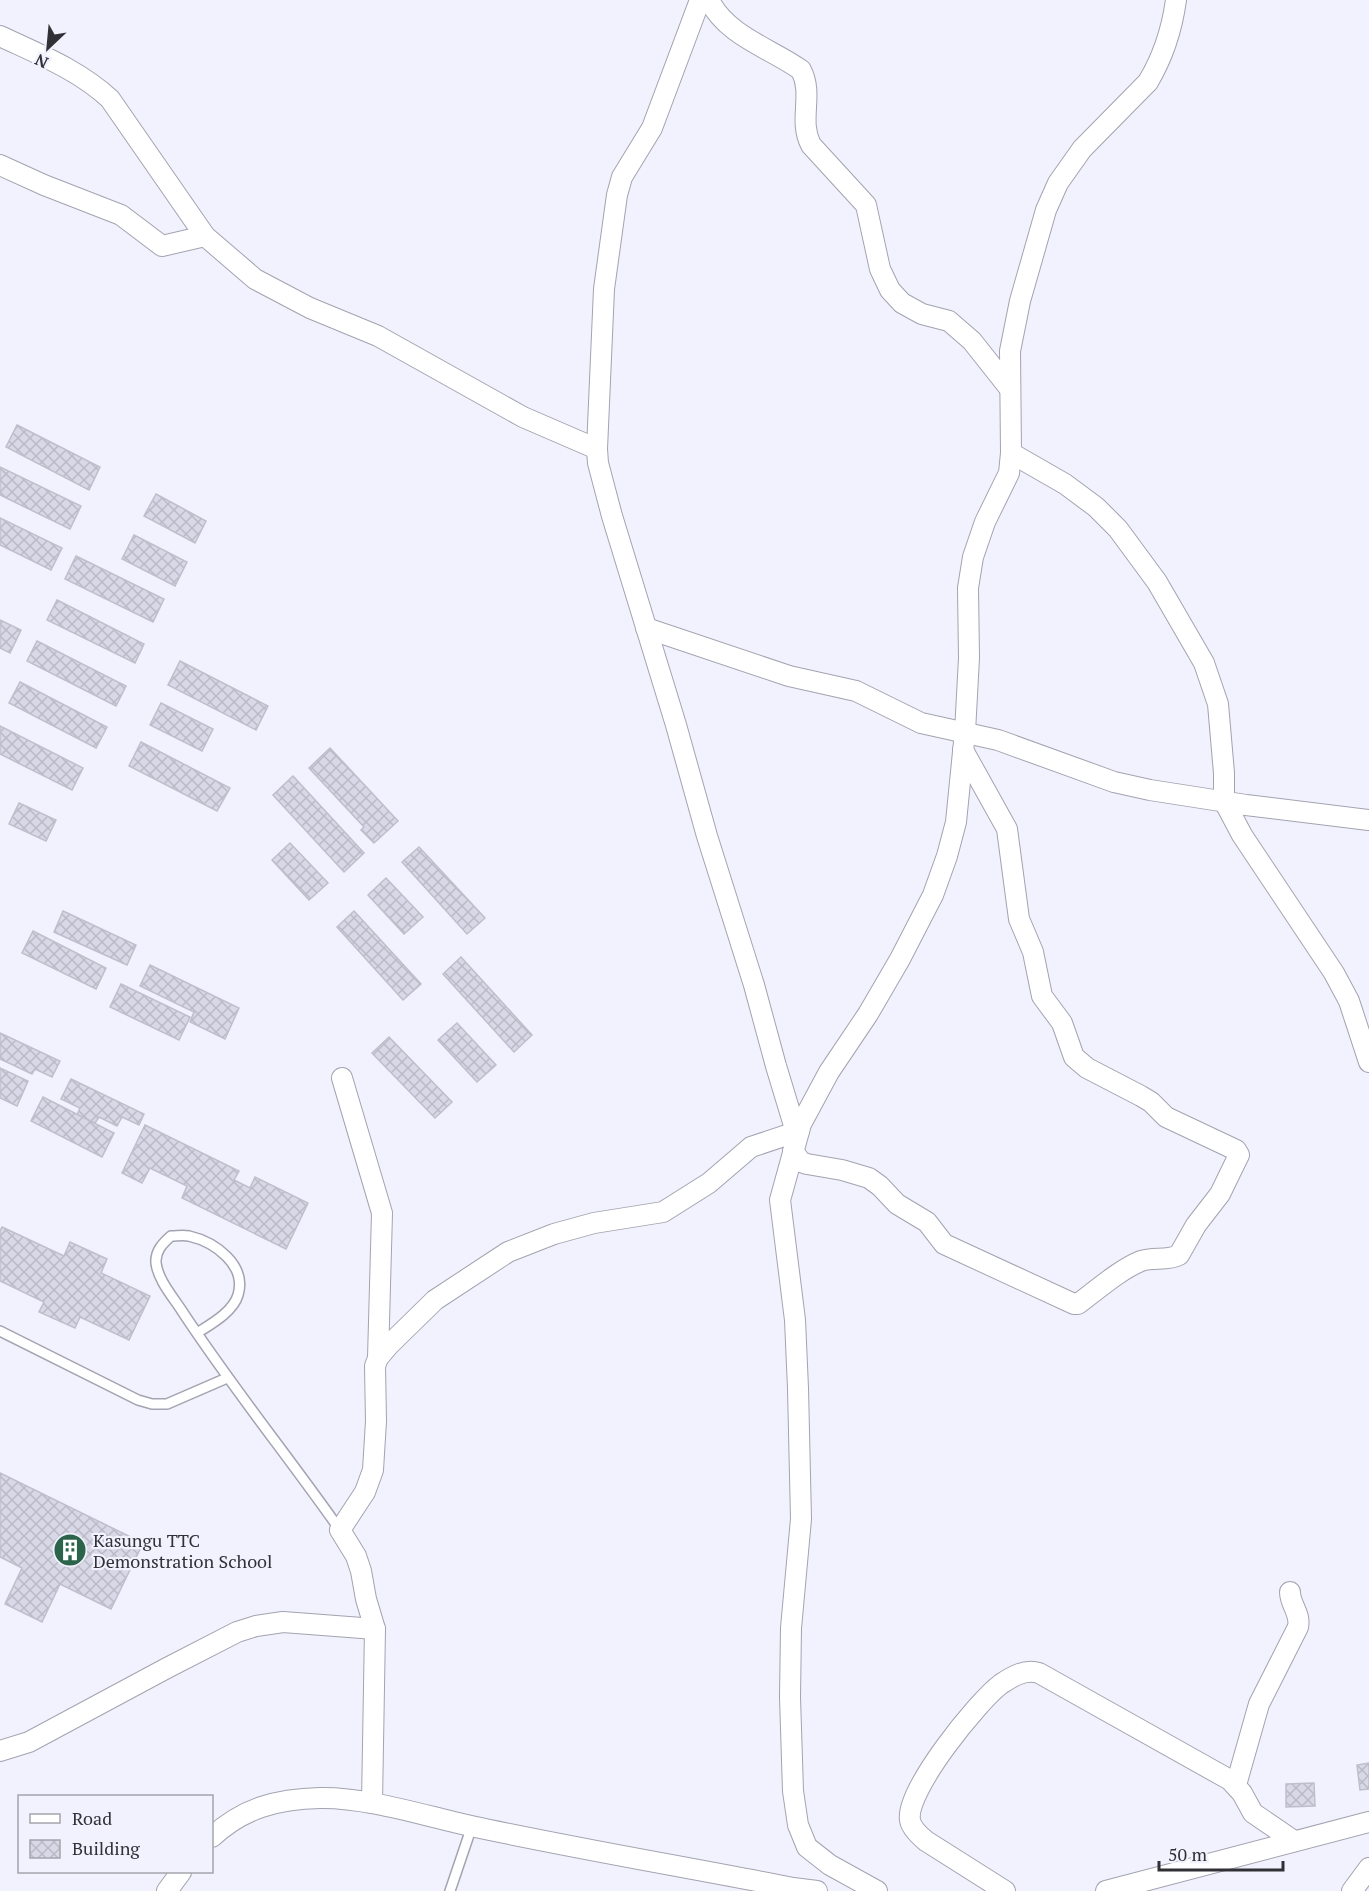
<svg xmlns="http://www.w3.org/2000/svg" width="1369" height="1891" font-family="'PT Serif',serif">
<defs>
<pattern id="building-cross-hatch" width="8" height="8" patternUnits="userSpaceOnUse" patternTransform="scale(1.5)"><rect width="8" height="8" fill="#d8d8e7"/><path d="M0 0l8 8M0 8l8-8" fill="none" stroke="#babac7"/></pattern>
</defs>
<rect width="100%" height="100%" fill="#f1f2fd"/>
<g fill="url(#building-cross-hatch)" stroke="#bebfcd" stroke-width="1.5">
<polygon points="17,425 100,467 89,490 6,447"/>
<polygon points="0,467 81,506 70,529 0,495"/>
<polygon points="156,494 206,521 195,543 144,516"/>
<polygon points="0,518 62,548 51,570 0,545"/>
<polygon points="134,535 187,562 175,586 122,559"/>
<polygon points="76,556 164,599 153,622 65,579"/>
<polygon points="57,600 144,644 135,663 47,620"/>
<polygon points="0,620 21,630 10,653 0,648"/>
<polygon points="37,641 126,686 116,706 27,661"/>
<polygon points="180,661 268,706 256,730 168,685"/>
<polygon points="20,682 107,727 96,748 9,703"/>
<polygon points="161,703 213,729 202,751 150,725"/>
<polygon points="0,726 83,768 72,790 0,754"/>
<polygon points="141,742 230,788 217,811 129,766"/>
<polygon points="330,748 398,821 374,843 361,830 364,827 309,768"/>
<polygon points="293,776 364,853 344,872 273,795"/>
<polygon points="19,803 56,820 46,841 9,824"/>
<polygon points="290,843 328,883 309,900 272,860"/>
<polygon points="419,847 485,918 467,934 402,862"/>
<polygon points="386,878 423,917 404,934 368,895"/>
<polygon points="63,911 136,945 127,965 54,932"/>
<polygon points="354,911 421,984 403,1000 337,927"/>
<polygon points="33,931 106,968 96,989 22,953"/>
<polygon points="461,957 532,1035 514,1052 443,974"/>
<polygon points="150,965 239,1008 225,1039 190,1022 194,1012 140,986"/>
<polygon points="121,984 190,1017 179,1040 110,1007"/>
<polygon points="457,1023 496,1065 477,1082 438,1040"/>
<polygon points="0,1033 60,1061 52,1077 35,1069 32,1074 0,1059"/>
<polygon points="389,1037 452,1102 435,1118 372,1053"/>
<polygon points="0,1068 28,1081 17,1106 0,1098"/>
<polygon points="71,1079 144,1114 139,1125 122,1117 117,1126 99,1117 95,1123 77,1115 80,1108 61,1099"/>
<polygon points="43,1097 114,1133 102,1157 31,1121"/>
<polygon points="145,1125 239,1171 234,1180 250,1188 255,1177 308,1203 286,1249 182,1198 187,1186 150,1168 142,1183 122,1173"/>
<polygon points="2,1227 64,1256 70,1242 107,1259 101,1273 150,1296 129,1340 80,1317 75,1328 39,1312 44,1302 0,1281 0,1231"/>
<polygon points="0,1473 143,1543 111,1609 60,1584 42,1622 5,1604 22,1568 0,1557"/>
<polygon points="1369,1763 1369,1789 1360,1790 1357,1765"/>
<polygon points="1314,1783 1315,1806 1286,1807 1286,1784"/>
</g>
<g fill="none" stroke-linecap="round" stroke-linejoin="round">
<defs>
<g id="lane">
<polyline points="0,1331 138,1400 152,1404 167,1404 227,1378"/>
<path d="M 197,1333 C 211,1324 233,1312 238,1295 C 247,1265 215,1242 189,1236 C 183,1235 177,1236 171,1236 C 163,1243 155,1251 156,1263 C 158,1280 173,1297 182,1311 C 231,1386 288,1456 340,1530"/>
<polyline points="450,1891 472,1826"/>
</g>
<g id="street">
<polyline points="700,0 652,128 622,177 617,195 604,289 597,449 598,463 612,516 676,725 707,836 754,985 776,1066 796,1132"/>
<path d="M 709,0 C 727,36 770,48 801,70 C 814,95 798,120 811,145 L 866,205 L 880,269 L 890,290 L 902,303 L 922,314 L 949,321 L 972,341 L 1010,389"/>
<path d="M 0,36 C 38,54 79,70 110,99 L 205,236 L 255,279 L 310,308 L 378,336 L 523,417 L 597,449"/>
<polyline points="0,165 44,185 121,215 162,246 205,236"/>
<polyline points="1011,453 1065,484 1096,507 1118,529 1157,582 1204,663 1218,704 1224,773 1224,801 1242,835 1334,973 1349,1001 1369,1062"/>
<polyline points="646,628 789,676 856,691 921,723 998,740 1114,782 1150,790 1246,805 1369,820"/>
<polyline points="342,1078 382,1213 378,1358"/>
<path d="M 793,1151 L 801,1162 L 807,1164 L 842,1170 L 869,1178 L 880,1186 L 897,1204 L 927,1222 L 944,1244 L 1074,1304 L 1078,1304 C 1097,1290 1119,1270 1141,1261 C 1154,1257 1167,1261 1179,1255 L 1196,1225 L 1220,1194 L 1236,1161 L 1239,1155 L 1236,1150 L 1166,1117 L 1151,1102 L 1141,1096 L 1087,1068 L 1074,1057 L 1062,1023 L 1042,996 L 1033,952 L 1019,919 L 1007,829 L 963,750"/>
<polyline points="0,1751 29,1742 167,1668 237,1632 256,1626 283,1622 375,1629"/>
<path d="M 1236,1785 L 1259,1704 L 1298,1627 C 1301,1613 1290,1605 1290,1592"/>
<polyline points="372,1803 375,1629 366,1599 361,1571 356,1556 340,1530 365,1492 373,1470 376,1421 375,1366 378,1358 389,1345 435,1300 508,1252 554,1234 594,1223 663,1212 709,1183 751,1147 799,1131"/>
<path d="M 212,1837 C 243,1808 277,1799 320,1798 C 366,1797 425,1816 471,1826 C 578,1849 686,1867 793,1888 L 817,1891"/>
<polyline points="167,1891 181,1872"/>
<path d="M 877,1891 L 830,1865 L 807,1847 L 798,1825 L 793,1791 L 790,1697 L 791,1628 L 801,1519 L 798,1388 L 795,1320 L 780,1200 L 801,1124 L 829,1072 L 868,1014 L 900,959 L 933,895 L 947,856 L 956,822 L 965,732 L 969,658 L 968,588 L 973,557 L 985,522 L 1009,473 L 1011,453 L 1010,351 L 1020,301 L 1046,210 L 1058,183 L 1082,149 L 1148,82 C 1163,57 1172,29 1176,0"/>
<path d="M 1005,1891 L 926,1841 C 920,1836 911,1828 910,1820 C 905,1791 978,1701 1001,1684 C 1013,1676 1025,1669 1039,1673 L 1230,1780 L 1242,1793 L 1253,1813 L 1294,1841"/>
<polyline points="1106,1891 1369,1822"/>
<polyline points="1352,1891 1369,1868"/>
</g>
</defs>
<use href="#lane" stroke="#a3a3b1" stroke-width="12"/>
<use href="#street" stroke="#a3a3b1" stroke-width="22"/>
<use href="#lane" stroke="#fff" stroke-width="9"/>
<use href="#street" stroke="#fff" stroke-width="20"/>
</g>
<defs>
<symbol id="building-disc" viewBox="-11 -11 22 22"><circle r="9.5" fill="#2b634b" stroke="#f1f2fd"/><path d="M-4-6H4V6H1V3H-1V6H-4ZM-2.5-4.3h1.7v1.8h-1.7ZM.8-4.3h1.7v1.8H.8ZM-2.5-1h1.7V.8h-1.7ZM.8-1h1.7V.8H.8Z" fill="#fff"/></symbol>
</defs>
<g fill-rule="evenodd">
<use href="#building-disc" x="51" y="1531" width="38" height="38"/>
</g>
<g text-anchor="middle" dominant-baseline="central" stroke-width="4.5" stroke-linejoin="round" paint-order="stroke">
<g font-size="18" fill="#303036" stroke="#f1f2fd" text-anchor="start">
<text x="93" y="1540">Kasungu TTC<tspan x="93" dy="21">Demonstration School</tspan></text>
</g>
</g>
<rect x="18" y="1795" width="195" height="78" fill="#f1f2fd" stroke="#a4a4ad" stroke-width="1.5"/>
<rect x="30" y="1814" width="30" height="9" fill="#ffffff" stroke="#a4a4ad" stroke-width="1.5"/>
<text x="72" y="1825" font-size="18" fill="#303036">Road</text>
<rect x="30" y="1840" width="30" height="18" fill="url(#building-cross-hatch)" stroke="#a4a4ad" stroke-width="1.5"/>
<text x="72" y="1855" font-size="18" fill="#303036">Building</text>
<g transform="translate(48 48) rotate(206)" stroke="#f1f2fd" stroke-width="4.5" paint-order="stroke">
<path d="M0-4.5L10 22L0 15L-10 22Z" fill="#303036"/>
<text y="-9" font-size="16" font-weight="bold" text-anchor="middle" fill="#303036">N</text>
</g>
<path d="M1159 1861v9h124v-9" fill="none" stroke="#303036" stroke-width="3"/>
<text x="1168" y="1861" font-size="18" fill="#303036" stroke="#f1f2fd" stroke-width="4.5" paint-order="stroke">50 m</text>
</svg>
